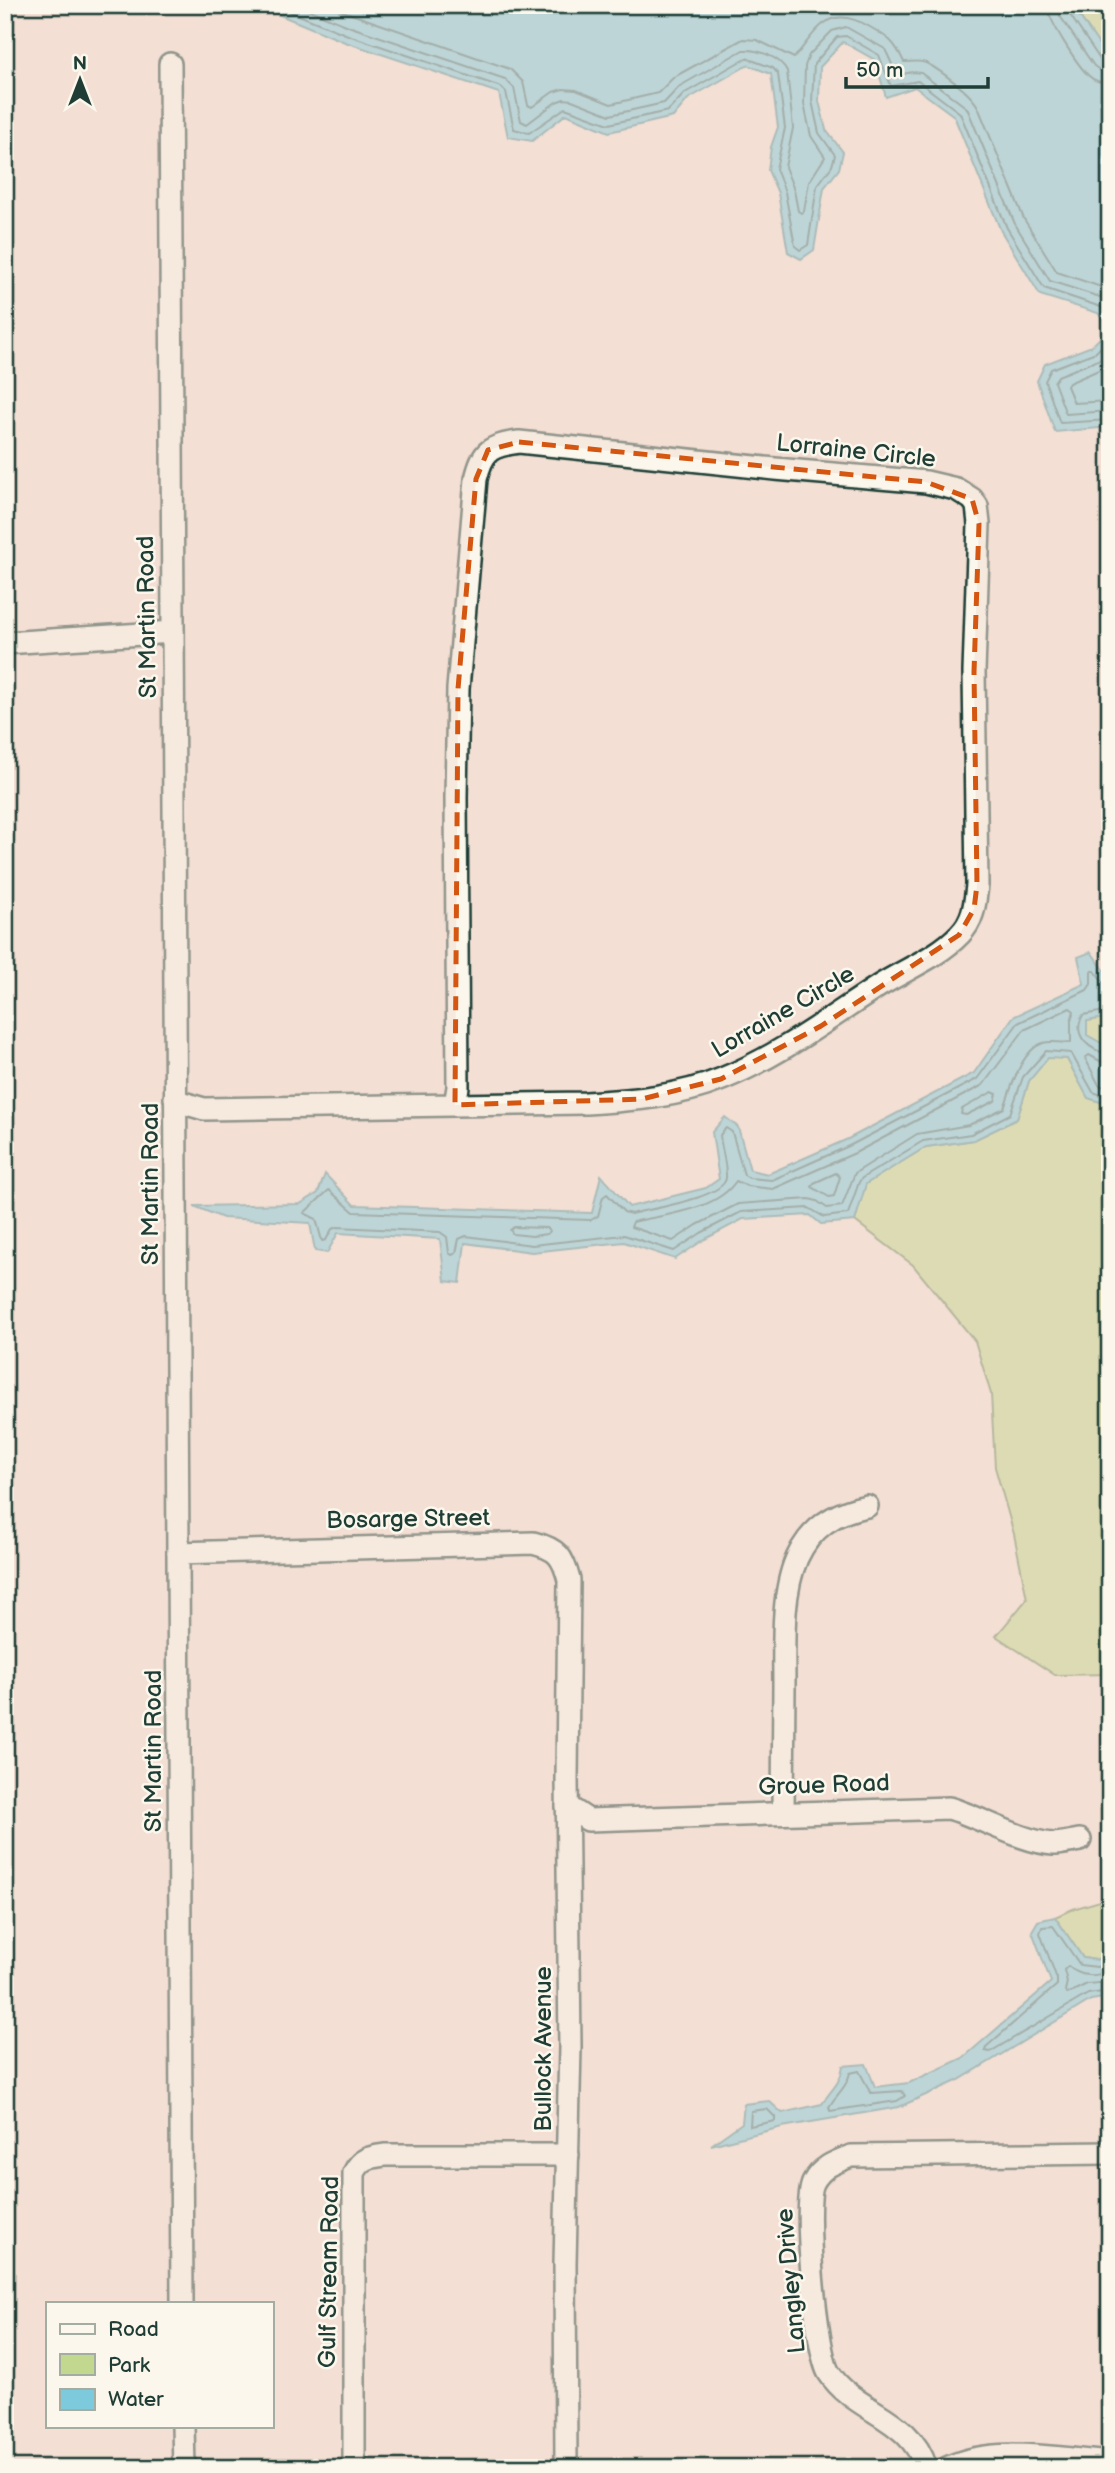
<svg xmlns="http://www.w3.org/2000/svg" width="1115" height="2473" font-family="'Balsamiq Sans',sans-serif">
<rect width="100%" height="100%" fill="#f3dfd4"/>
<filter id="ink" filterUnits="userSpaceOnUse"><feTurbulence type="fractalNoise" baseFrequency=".0143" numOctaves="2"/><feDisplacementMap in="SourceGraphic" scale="14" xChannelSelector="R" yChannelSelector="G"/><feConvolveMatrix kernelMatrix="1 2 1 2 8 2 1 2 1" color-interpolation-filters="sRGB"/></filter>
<g filter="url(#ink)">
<g fill="#c2d88e" stroke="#708a61" stroke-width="2">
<polygon points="1072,5 1110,5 1110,61"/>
<polygon points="1110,1017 1110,1048 1087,1036 1087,1021"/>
<polygon points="1048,1057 1067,1059 1088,1098 1110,1105 1110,1674 1055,1675 996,1636 1027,1599 1014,1534 995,1467 991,1394 975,1341 913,1265 855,1221 865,1184 926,1147 974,1140 1017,1119 1029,1081"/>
<polygon points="1110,1898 1110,1953 1096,1960 1083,1958 1055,1917 1073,1909"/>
</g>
<g fill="#7dcadc" stroke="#579299" stroke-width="2">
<polygon points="256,5 1072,5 1110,61 1110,427 1055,432 1037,381 1045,364 1092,346 1109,329 1098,313 1040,295 1001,231 954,116 915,87 886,97 875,60 843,42 820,67 819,101 826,130 843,152 839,169 824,188 814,250 801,259 788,252 778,193 768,170 771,147 778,127 771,74 748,65 688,99 673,117 609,132 566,114 532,141 508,137 499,93 345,42"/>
<polygon points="1091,952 1110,978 1110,1017 1087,1021 1087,1035 1110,1048 1110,1105 1088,1098 1067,1059 1048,1058 1029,1081 1017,1119 974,1140 926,1147 866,1184 855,1221 821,1224 810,1215 743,1219 705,1239 675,1259 624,1242 532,1252 465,1243 460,1283 445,1281 440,1239 338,1233 327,1253 315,1251 310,1223 223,1218 194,1206 300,1204 318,1193 325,1174 354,1205 592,1213 601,1175 629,1207 706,1188 719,1179 712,1132 725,1117 738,1127 750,1170 768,1174 848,1139 974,1073 1013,1017 1084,984 1078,957"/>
<path d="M 1055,1917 L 1083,1958 L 1096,1960 L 1110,1953 L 1110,1997 L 1091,2000 L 959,2080 L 899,2107 L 782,2127 L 711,2145 L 742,2123 L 744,2104 L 769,2101 L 782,2113 L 822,2104 C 832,2088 840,2085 843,2066 L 866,2064 L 875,2087 L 909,2083 L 963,2058 L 1051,1982 L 1032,1931 L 1038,1921 Z"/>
</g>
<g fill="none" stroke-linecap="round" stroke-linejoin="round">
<g stroke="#457577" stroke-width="2">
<polyline points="274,5 348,35 501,87 506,92 514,129 529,133 565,108 609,124 668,111 685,93 746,58 773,68 778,74 785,128 776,169 785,192 795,246 800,250 808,245 817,186 832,166 835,155 819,133 812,101 814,64 837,37 846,36 879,55 891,86 918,81 960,113 1007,228 1044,288 1101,307 1110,318"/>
<path d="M 297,5 L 351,27 L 505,79 L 514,88 L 521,121 L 527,124 L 556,102 L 564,99 L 572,100 L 610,115 L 664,103 L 680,86 L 743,50 C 758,49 780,57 787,71 L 793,128 L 785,167 L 794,190 L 798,211 L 801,213 L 804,211 L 809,182 L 825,157 L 811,136 L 804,104 L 805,66 L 809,55 L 832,31 L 846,27 L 885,49 L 897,75 L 913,72 L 921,73 L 967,108 L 1015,224 L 1050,281 L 1103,298 L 1110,303"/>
<path d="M 325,5 L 510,69 L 523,82 L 528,105 L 532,107 L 553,92 L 563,89 L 576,90 L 611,104 L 658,93 L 674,77 L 743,39 L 757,40 L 794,58 C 819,28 828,3 870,27 C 889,38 894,41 904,62 C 911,62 919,60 926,63 C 940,70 971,93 978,107 L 1024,219 L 1057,272 L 1110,290"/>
<path d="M 1047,5 C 1048,20 1078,66 1089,76 C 1095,82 1102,83 1110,83"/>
<polyline points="1058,5 1060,16 1094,66 1101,71 1110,73"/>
<polyline points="1067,5 1068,12 1101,61 1110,64"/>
<polyline points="1110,338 1096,352 1051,369 1045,381 1060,423 1110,420"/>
<polyline points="1110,351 1098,360 1058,376 1054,382 1066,414 1110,411"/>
<polyline points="1110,365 1069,383 1067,386 1074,403 1110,401"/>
<path d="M 1110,983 L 1103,982 L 1095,971 L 1091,971 L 1091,984 L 1087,990 L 1018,1023 L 977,1079 L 851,1145 L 772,1180 L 749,1178 L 744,1175 L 732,1132 L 726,1128 L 720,1135 C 721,1148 727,1165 726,1178 C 724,1198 648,1209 631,1214 L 624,1212 L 607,1194 L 603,1197 L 598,1216 L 591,1220 L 354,1212 L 329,1190 L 304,1213 L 316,1219 L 322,1241 L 326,1240 L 332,1229 L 338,1227 L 440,1232 L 447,1237 L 449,1253 L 452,1255 L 456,1253 L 459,1239 L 466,1236 L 532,1245 L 624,1235 L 674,1251 L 701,1233 L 741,1212 L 809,1208 L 824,1217 L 848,1214 L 859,1182 L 862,1178 L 923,1141 L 971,1134 L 1010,1114 L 1023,1077 L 1046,1051 L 1071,1053 L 1093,1092 L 1110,1098"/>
<path d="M 1070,1008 L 1074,1011 L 1071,1021 L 1071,1042 C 1062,1044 1052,1040 1043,1043 C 1021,1050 1011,1089 1004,1108 L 969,1125 L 917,1134 L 855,1173 L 842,1206 L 827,1208 L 817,1201 L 809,1199 L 738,1204 L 697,1225 L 673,1241 L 631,1227 L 633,1222 C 666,1214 716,1211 736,1181 L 747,1186 L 773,1189 L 855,1153 L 983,1085 L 1024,1030 Z"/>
<path d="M 1110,1010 L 1083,1015 C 1071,1036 1090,1051 1110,1054"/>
<polyline points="1110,1063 1102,1062 1089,1055 1085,1058 1099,1085 1110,1089"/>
<polygon points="992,1092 997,1094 995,1101 966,1115 961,1114 962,1109"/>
<polygon points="836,1173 840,1177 834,1196 829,1197 812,1187 814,1183"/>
<polygon points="514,1227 547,1228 550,1231 547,1234 532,1236 513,1234 510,1230"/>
<polyline points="1110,1961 1097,1967 1080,1965 1053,1926 1042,1927 1040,1933 1057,1979 1057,1985 986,2047 985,2051 990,2052 1088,1994 1110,1991"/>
<path d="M 1110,1970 C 1096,1978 1080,1977 1068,1966 L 1064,1970 L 1067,1982 L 1065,1991 L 1067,1994 L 1087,1984 L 1110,1982"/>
<path d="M 859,2071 L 871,2093 L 902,2091 L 905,2096 L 897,2101 L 830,2111 L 829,2107 C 837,2093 846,2089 850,2073 Z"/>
<polygon points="767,2109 775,2117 775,2121 750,2126 751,2111"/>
</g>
<defs>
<g id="minor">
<polyline points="170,64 182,2303"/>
<polyline points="5,643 173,632"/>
<path d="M 175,1098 L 180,1102 L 204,1109 L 585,1103 C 631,1100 679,1097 722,1079 C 779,1056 828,1019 879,986 C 906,969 938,957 960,934 C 974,920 975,903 977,885 L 974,672 L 979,524 L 977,506 L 972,499 L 956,489 L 926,482 L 775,469 L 519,442 C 490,446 483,450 476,479 L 458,689 L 456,797 L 458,1087 L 455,1105"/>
<path d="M 178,1553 L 533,1543 C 558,1549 563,1557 569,1580 L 567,1779 L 570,2047 L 565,2263 L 566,2468"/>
<path d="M 567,1806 L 588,1820 L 949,1808 C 980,1817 1022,1842 1053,1844 C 1062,1844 1072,1841 1080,1840"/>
<path d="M 783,1813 C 783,1770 784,1727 784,1685 C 784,1646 781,1594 797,1558 C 811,1527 835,1512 867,1506"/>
<polyline points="183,2426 184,2468"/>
<path d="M 354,2468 L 354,2173 C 361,2158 370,2157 385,2155 L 568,2155"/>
<path d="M 926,2468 C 911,2416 855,2413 829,2373 C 816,2353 803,2204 813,2183 C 821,2167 835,2162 851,2156 L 1110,2153"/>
<path d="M 947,2468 C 992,2445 1060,2459 1110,2463"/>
</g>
</defs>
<use href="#minor" stroke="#1f3d34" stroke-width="26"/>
<use href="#minor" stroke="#fbf7ec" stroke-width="21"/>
</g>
</g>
<path d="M0 0H1115V2473H0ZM 519,442 L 926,482 L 972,499 L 979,524 L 974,672 L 977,885 L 974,909 L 959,935 L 821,1026 L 721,1079 L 642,1099 L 455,1105 L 458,689 L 476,479 L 488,450 Z" fill="#f3dfd4" fill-opacity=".55" fill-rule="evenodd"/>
<path fill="none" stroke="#d45610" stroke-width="5" stroke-dasharray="14 9" stroke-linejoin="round" d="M 519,442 L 926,482 L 972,499 L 979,524 L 974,672 L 977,885 L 974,909 L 959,935 L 821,1026 L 721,1079 L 642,1099 L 455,1105 L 458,689 L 476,479 L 488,450 Z"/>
<g text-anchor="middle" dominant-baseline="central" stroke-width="5" stroke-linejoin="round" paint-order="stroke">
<g font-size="24" fill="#1f3d34" stroke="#fbf7ec">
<text transform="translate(856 451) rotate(6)">Lorraine Circle</text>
<text transform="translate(147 617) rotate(-91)">St Martin Road</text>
<text transform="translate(783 1012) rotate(-30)">Lorraine Circle</text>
<text transform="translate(150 1184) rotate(-90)">St Martin Road</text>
<text transform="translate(408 1519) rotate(-1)">Bosarge Street</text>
<text transform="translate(153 1751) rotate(-90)">St Martin Road</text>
<text transform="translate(824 1785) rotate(-2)">Groue Road</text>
<text transform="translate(543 2049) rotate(-90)">Bullock Avenue</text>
<text transform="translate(329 2272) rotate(-89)">Gulf Stream Road</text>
<text transform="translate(791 2281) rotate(-95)">Langley Drive</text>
</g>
</g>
<rect width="1115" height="2473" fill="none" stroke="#fbf7ec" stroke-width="28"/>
<rect x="14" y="14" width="1087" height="2445" fill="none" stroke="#1f3d34" stroke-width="2.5" filter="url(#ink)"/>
<rect x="46" y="2302" width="228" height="126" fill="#fbf7ec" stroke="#a3ada2" stroke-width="2"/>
<rect x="60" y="2324" width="35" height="10" fill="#fbf7ec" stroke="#a3ada2" stroke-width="2"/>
<text x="108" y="2336" font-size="21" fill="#1f3d34">Road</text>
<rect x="60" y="2354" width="35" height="21" fill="#c2d88e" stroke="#a3ada2" stroke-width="2"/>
<text x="108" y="2372" font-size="21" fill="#1f3d34">Park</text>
<rect x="60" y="2389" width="35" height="21" fill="#7dcadc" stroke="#a3ada2" stroke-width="2"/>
<text x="108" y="2406" font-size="21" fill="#1f3d34">Water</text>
<g transform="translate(80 80)" stroke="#fbf7ec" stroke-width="5" paint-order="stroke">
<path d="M0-5L12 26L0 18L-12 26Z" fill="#1f3d34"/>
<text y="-10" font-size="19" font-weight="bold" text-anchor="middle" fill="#1f3d34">N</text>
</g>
<path d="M846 77v10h142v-10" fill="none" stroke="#1f3d34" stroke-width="3.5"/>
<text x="856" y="77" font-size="21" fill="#1f3d34" stroke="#fbf7ec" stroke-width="5" paint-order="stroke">50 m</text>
</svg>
